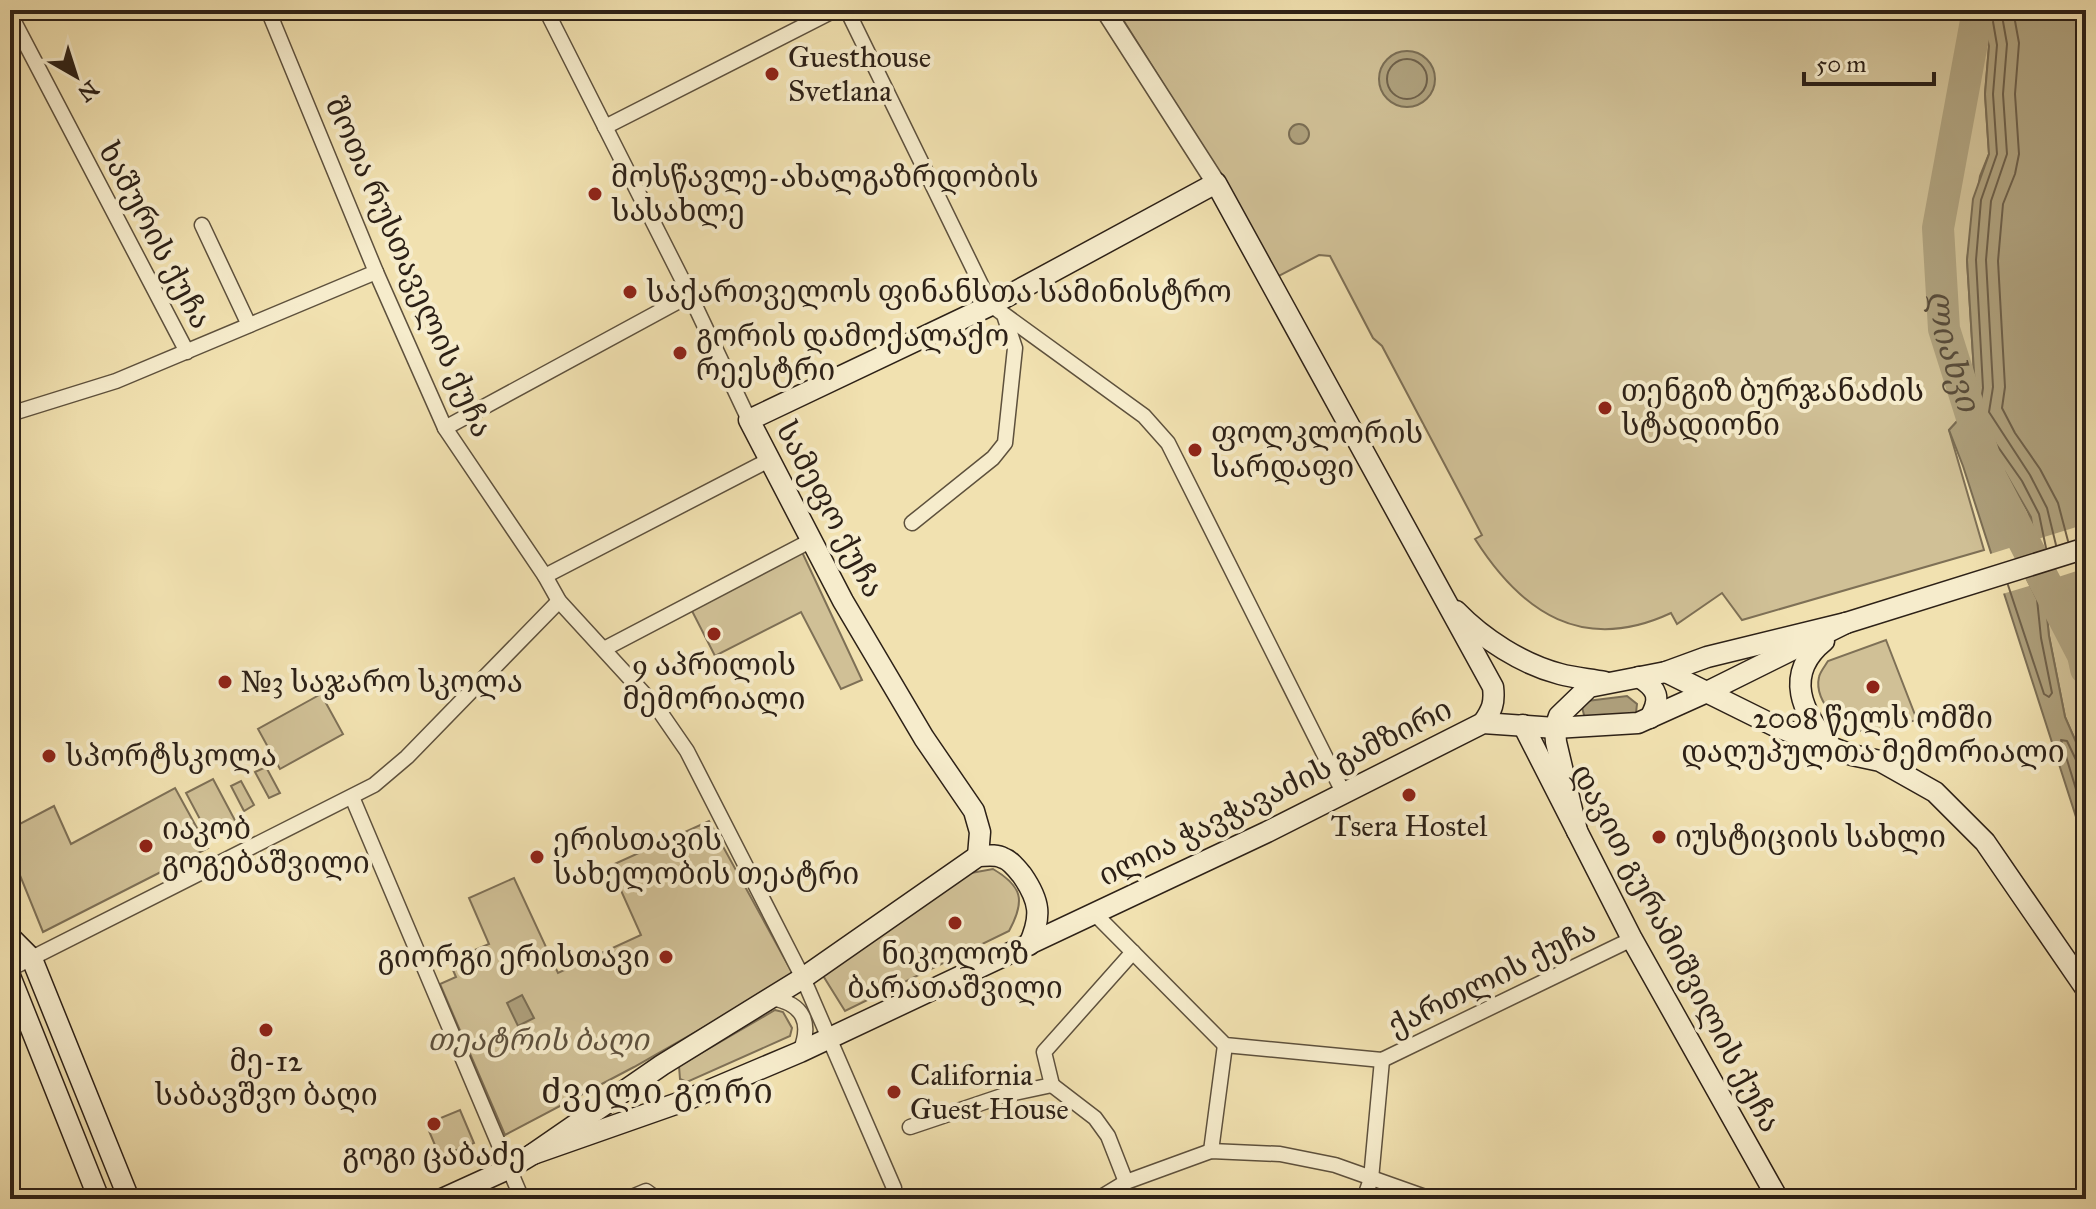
<svg xmlns="http://www.w3.org/2000/svg" width="2096" height="1209" font-family="'IM FELL Great Primer','Noto Serif Georgian',serif">
<rect width="100%" height="100%" fill="#f1e1b0"/>
<filter id="stains"><feTurbulence type="fractalNoise" baseFrequency=".0025" numOctaves="4"/><feColorMatrix values="0 0 0 0 .2 0 0 0 0 .09 0 0 0 0 .02 0 0 0 .5 -.17"/></filter>
<radialGradient id="worn" r=".72"><stop offset=".6" stop-color="#630" stop-opacity="0"/><stop offset="1" stop-color="#630" stop-opacity=".3"/></radialGradient>
<g fill="#d0c096" stroke="#7e7056" stroke-width="2">
<path d="M 1117,10 L 1984,10 L 1982,18 L 1989,46 L 1985,94 L 1989,154 L 1980,176 L 1967,260 L 1975,388 L 1972,405 L 1949,430 L 1984,550 L 1742,620 L 1722,593 L 1677,624 L 1671,613 C 1583,654 1522,613 1475,539 L 1482,535 L 1382,346 L 1373,338 L 1330,256 L 1319,255 L 1275,278 L 1219,173 Z"/>
<path d="M 1977,422 C 1991,452 2011,477 2026,507 C 2032,518 2030,531 2036,542 C 2053,572 2075,601 2082,636 C 2090,678 2086,723 2086,765 L 2065,717 L 2049,636 L 2045,597 L 2011,531 L 1996,509 L 1987,486 L 1977,458 Z"/>
<polygon points="802,552 862,680 841,689 801,612 715,656 691,609"/>
<path d="M 1886,640 L 1917,720 C 1902,723 1883,732 1868,732 C 1844,731 1813,703 1819,677 C 1820,672 1825,666 1828,661 Z"/>
<polygon points="321,694 343,734 280,769 258,729"/>
<polygon points="266,767 280,793 269,798 255,772"/>
<polygon points="213,779 238,826 211,840 186,793"/>
<polygon points="241,781 254,805 244,811 231,786"/>
<polygon points="175,788 208,848 43,932 15,863 10,865 10,829 54,806 71,844"/>
<polygon points="709,821 794,976 634,1067 505,1135 440,984 456,977 449,961 489,944 469,898 514,878 558,973 641,935 610,866"/>
<path d="M 993,869 C 1022,886 1026,900 1009,931 L 845,1011 L 822,974 L 971,873 Z"/>
<polygon points="775,1010 783,1012 792,1028 790,1036 687,1082 680,1079 679,1066"/>
<polygon points="460,1110 474,1143 440,1157 426,1124"/>
</g>
<g fill="#aea07c" stroke="#7a6d54" stroke-width="2">
<path d="M 1984,10 L 2086,10 L 2086,145 L 2082,158 L 2086,165 L 2086,270 C 2076,293 2084,327 2086,351 L 2086,670 L 2082,634 L 2070,599 L 2040,552 L 2034,537 L 2031,517 L 1977,424 L 1977,458 L 1987,486 L 1996,509 L 2011,531 L 2045,597 L 2049,636 L 2065,717 L 2086,765 L 2086,848 L 1963,466 L 1949,430 L 1972,405 L 1975,388 L 1967,260 L 1973,199 L 1989,154 L 1985,94 L 1989,46 L 1982,17 Z"/>
<circle cx="1407" cy="79" r="28"/>
<circle cx="1299" cy="134" r="10"/>
<polygon points="1627,696 1637,704 1636,713 1633,716 1585,719 1582,707 1587,701"/>
<polygon points="522,995 534,1018 518,1026 507,1003"/>
</g>
<g fill="#f1e1b0">
<polygon points="2086,524 2086,568 2052,579 2031,541"/>
<polygon points="2022,544 2042,582 1999,595 1987,555"/>
</g>
<g fill="none" stroke-linecap="round" stroke-linejoin="round">
<g stroke="#6e604a" stroke-width="2">
<polyline points="1991,10 1997,45 1993,94 1997,154 1981,200 1976,260 1983,388 1980,407 1974,417 1986,424 1996,444 2022,481 2039,514 2046,548"/>
<polyline points="2001,10 2007,44 2003,94 2007,154 1991,201 1986,260 1993,387 1989,412 2030,475 2047,508 2056,545"/>
<polyline points="2013,10 2019,43 2015,94 2019,154 2015,174 2003,204 1998,261 2005,387 2002,408 2015,433 2040,469 2058,503 2068,541"/>
<circle cx="1407" cy="79" r="20"/>
<polyline points="2008,585 2044,694 2049,697 2052,693 2041,638 2037,599 2027,579"/>
<polyline points="2086,764 2077,762 2067,741 2061,740 2086,822"/>
</g>
<path stroke="#aea07c" stroke-width="32" id="s1" d="M 1978,10 L 1938,228 L 1944,329 L 1991,478 L 2083,655 L 2086,669"/>
<defs>
<g id="minor">
<polyline points="268,10 376,272 445,428 545,576 559,601 658,709 687,751 803,978 894,1188 895,1199"/>
<polyline points="546,10 690,295 749,420"/>
<polyline points="847,10 991,305 1144,416 1168,443 1344,794"/>
<polyline points="10,14 187,352"/>
<polyline points="605,127 835,10"/>
<polyline points="202,225 249,325"/>
<polyline points="10,414 116,381 376,272"/>
<polyline points="445,428 690,295"/>
<polyline points="912,523 993,458 1005,443 1015,348 1005,318"/>
<polyline points="545,576 769,460"/>
<polyline points="604,649 812,540"/>
<polyline points="352,797 522,1199"/>
<polyline points="1095,914 1225,1045 1382,1060 1632,939"/>
<polyline points="10,969 374,785 407,757 559,601"/>
<path d="M 772,998 C 804,1004 812,1023 800,1052"/>
<polyline points="1052,1085 1095,1118 1108,1136 1126,1182"/>
<polyline points="910,1127 1005,1095 1052,1085 1044,1052 1133,952"/>
<polyline points="1211,1151 1225,1045"/>
<polyline points="627,1199 646,1191 657,1199"/>
<polyline points="1098,1199 1126,1182 1211,1151 1280,1154 1335,1165 1431,1199"/>
<polyline points="1364,1199 1371,1179 1382,1060"/>
</g>
<polyline id="tertiary" points="1105,10 1216,183"/>
<g id="secondary">
<path d="M 1456,611 C 1483,639 1522,664 1560,674 C 1574,678 1590,679 1605,682"/>
<path d="M 1824,641 C 1783,674 1802,713 1831,747"/>
<polyline points="1666,672 1777,727 1852,755 1880,761 1935,792 1985,842 2086,989"/>
<path d="M 1639,677 C 1658,689 1661,698 1650,718"/>
<polyline points="1523,725 1632,939 1778,1199"/>
<polyline points="1577,831 1556,742 1555,728 1559,716 1589,687 1666,672 1707,657 1846,623 2086,548"/>
<path d="M 978,856 L 980,832 L 974,811 L 924,738 L 843,601 L 749,420 L 991,305 L 1216,183 L 1493,687 C 1495,703 1492,710 1483,723"/>
<polyline points="10,937 32,959 129,1199"/>
<polyline points="10,976 99,1199"/>
<polyline points="533,1154 684,1101 800,1052 1267,832 1483,723 1555,728 1638,723 1707,692 1846,623"/>
<path d="M 442,1199 L 508,1169 L 533,1154 L 662,1065 L 803,978 L 978,856 C 985,856 996,854 1003,858 C 1010,860 1017,869 1022,875 C 1040,901 1042,916 1029,945"/>
</g>
</defs>
<use href="#minor" stroke="#5e513d" stroke-width="17"/>
<use href="#tertiary" stroke="#5e513d" stroke-width="21"/>
<use href="#secondary" stroke="#2d2117" stroke-width="23"/>
<use href="#minor" stroke="#f6eccc" stroke-width="14"/>
<use href="#tertiary" stroke="#f6eccc" stroke-width="18"/>
<use href="#secondary" stroke="#f6eccc" stroke-width="20"/>
</g>
<g fill="#8f2418" stroke="#f6eccc" stroke-width="3">
<circle cx="772" cy="74" r="8"/>
<circle cx="595" cy="194" r="8"/>
<circle cx="630" cy="292" r="8"/>
<circle cx="680" cy="353" r="8"/>
<circle cx="1605" cy="408" r="8"/>
<circle cx="1195" cy="450" r="8"/>
<circle cx="714" cy="634" r="8"/>
<circle cx="225" cy="682" r="8"/>
<circle cx="1873" cy="687" r="8"/>
<circle cx="49" cy="756" r="8"/>
<circle cx="1409" cy="795" r="8"/>
<circle cx="1659" cy="837" r="8"/>
<circle cx="146" cy="846" r="8"/>
<circle cx="537" cy="857" r="8"/>
<circle cx="955" cy="923" r="8"/>
<circle cx="666" cy="957" r="8"/>
<circle cx="266" cy="1030" r="8"/>
<circle cx="894" cy="1092" r="8"/>
<circle cx="434" cy="1124" r="8"/>
</g>
<g text-anchor="middle" dominant-baseline="central" stroke-width="8" stroke-linejoin="round" paint-order="stroke">
<g font-size="30" fill="#2d2117" stroke="#f6eccc" text-anchor="start">
<text x="788" y="57">Guesthouse<tspan x="788" dy="34">Svetlana</tspan></text>
<text x="611" y="177">მოსწავლე-ახალგაზრდობის<tspan x="611" dy="34">სასახლე</tspan></text>
<text x="646" y="292">საქართველოს ფინანსთა სამინისტრო</text>
<text x="696" y="336">გორის დამოქალაქო<tspan x="696" dy="34">რეესტრი</tspan></text>
<text x="1621" y="391">თენგიზ ბურჯანაძის<tspan x="1621" dy="34">სტადიონი</tspan></text>
<text x="1211" y="433">ფოლკლორის<tspan x="1211" dy="34">სარდაფი</tspan></text>
<text x="714" y="665" text-anchor="middle">9 აპრილის<tspan x="714" dy="34">მემორიალი</tspan></text>
<text x="241" y="682">№3 საჯარო სკოლა</text>
<text x="1873" y="718" text-anchor="middle">2008 წელს ომში<tspan x="1873" dy="34">დაღუპულთა მემორიალი</tspan></text>
<text x="65" y="756">სპორტსკოლა</text>
<text x="1409" y="826" text-anchor="middle">Tsera Hostel</text>
<text x="162" y="829">იაკობ<tspan x="162" dy="34">გოგებაშვილი</tspan></text>
<text x="1675" y="837">იუსტიციის სახლი</text>
<text x="553" y="840">ერისთავის<tspan x="553" dy="34">სახელობის თეატრი</tspan></text>
<text x="955" y="954" text-anchor="middle">ნიკოლოზ<tspan x="955" dy="34">ბარათაშვილი</tspan></text>
<text x="650" y="957" text-anchor="end">გიორგი ერისთავი</text>
<text x="266" y="1061" text-anchor="middle">მე-12<tspan x="266" dy="34">საბავშვო ბაღი</tspan></text>
<text x="910" y="1075">California<tspan x="910" dy="34">Guest House</tspan></text>
<text x="434" y="1155" text-anchor="middle">გოგი ცაბაძე</text>
</g>
<g font-size="30" fill="#2d2117" stroke="#f6eccc">
<text transform="translate(155 235) rotate(62)">ხაშურის ქუჩა</text>
<text transform="translate(409 267) rotate(66)">შოთა რუსთაველის ქუჩა</text>
<text transform="translate(830 509) rotate(62)">სამეფო ქუჩა</text>
<text transform="translate(1275 792) rotate(-26)">ილია ჭავჭავაძის გამზირი</text>
<text transform="translate(1676 948) rotate(62)">დავით გურამიშვილის ქუჩა</text>
<text transform="translate(1492 978) rotate(-26)">ქართლის ქუჩა</text>
</g>
<g font-size="30" font-style="italic" fill="#5e513d" stroke="#f6eccc">
<text x="538" y="1040">თეატრის ბაღი</text>
</g>
<g font-size="32" font-style="italic" fill="#5a4d3a" stroke="#f6eccc">
<text stroke="none"><textPath href="#s1" startOffset="346">ლიახვი</textPath></text>
</g>
<g font-size="34" letter-spacing="2" fill="#2d2117" stroke="#f6eccc">
<text x="658" y="1091">ძველი გორი</text>
</g>
</g>
<rect width="2096" height="1209" fill="none" stroke="#f1e1b0" stroke-width="40"/>
<rect x="12" y="12" width="2072" height="1185" fill="none" stroke="#2d2117" stroke-width="4"/>
<rect x="20" y="20" width="2056" height="1169" fill="none" stroke="#2d2117" stroke-width="2"/>
<g transform="translate(76 76) rotate(141)" stroke="#f6eccc" stroke-width="6" paint-order="stroke">
<path d="M0-6L14 30L0 20L-14 30Z" fill="#2d2117"/>
<text y="-12" font-size="22" font-weight="bold" text-anchor="middle" fill="#2d2117">N</text>
</g>
<path d="M1804 72v12h130v-12" fill="none" stroke="#2d2117" stroke-width="4"/>
<text x="1816" y="72" font-size="24" fill="#2d2117" stroke="#f6eccc" stroke-width="6" paint-order="stroke">50 m</text>
<rect width="100%" height="100%" filter="url(#stains)"/>
<rect width="100%" height="100%" fill="url(#worn)"/>
</svg>
